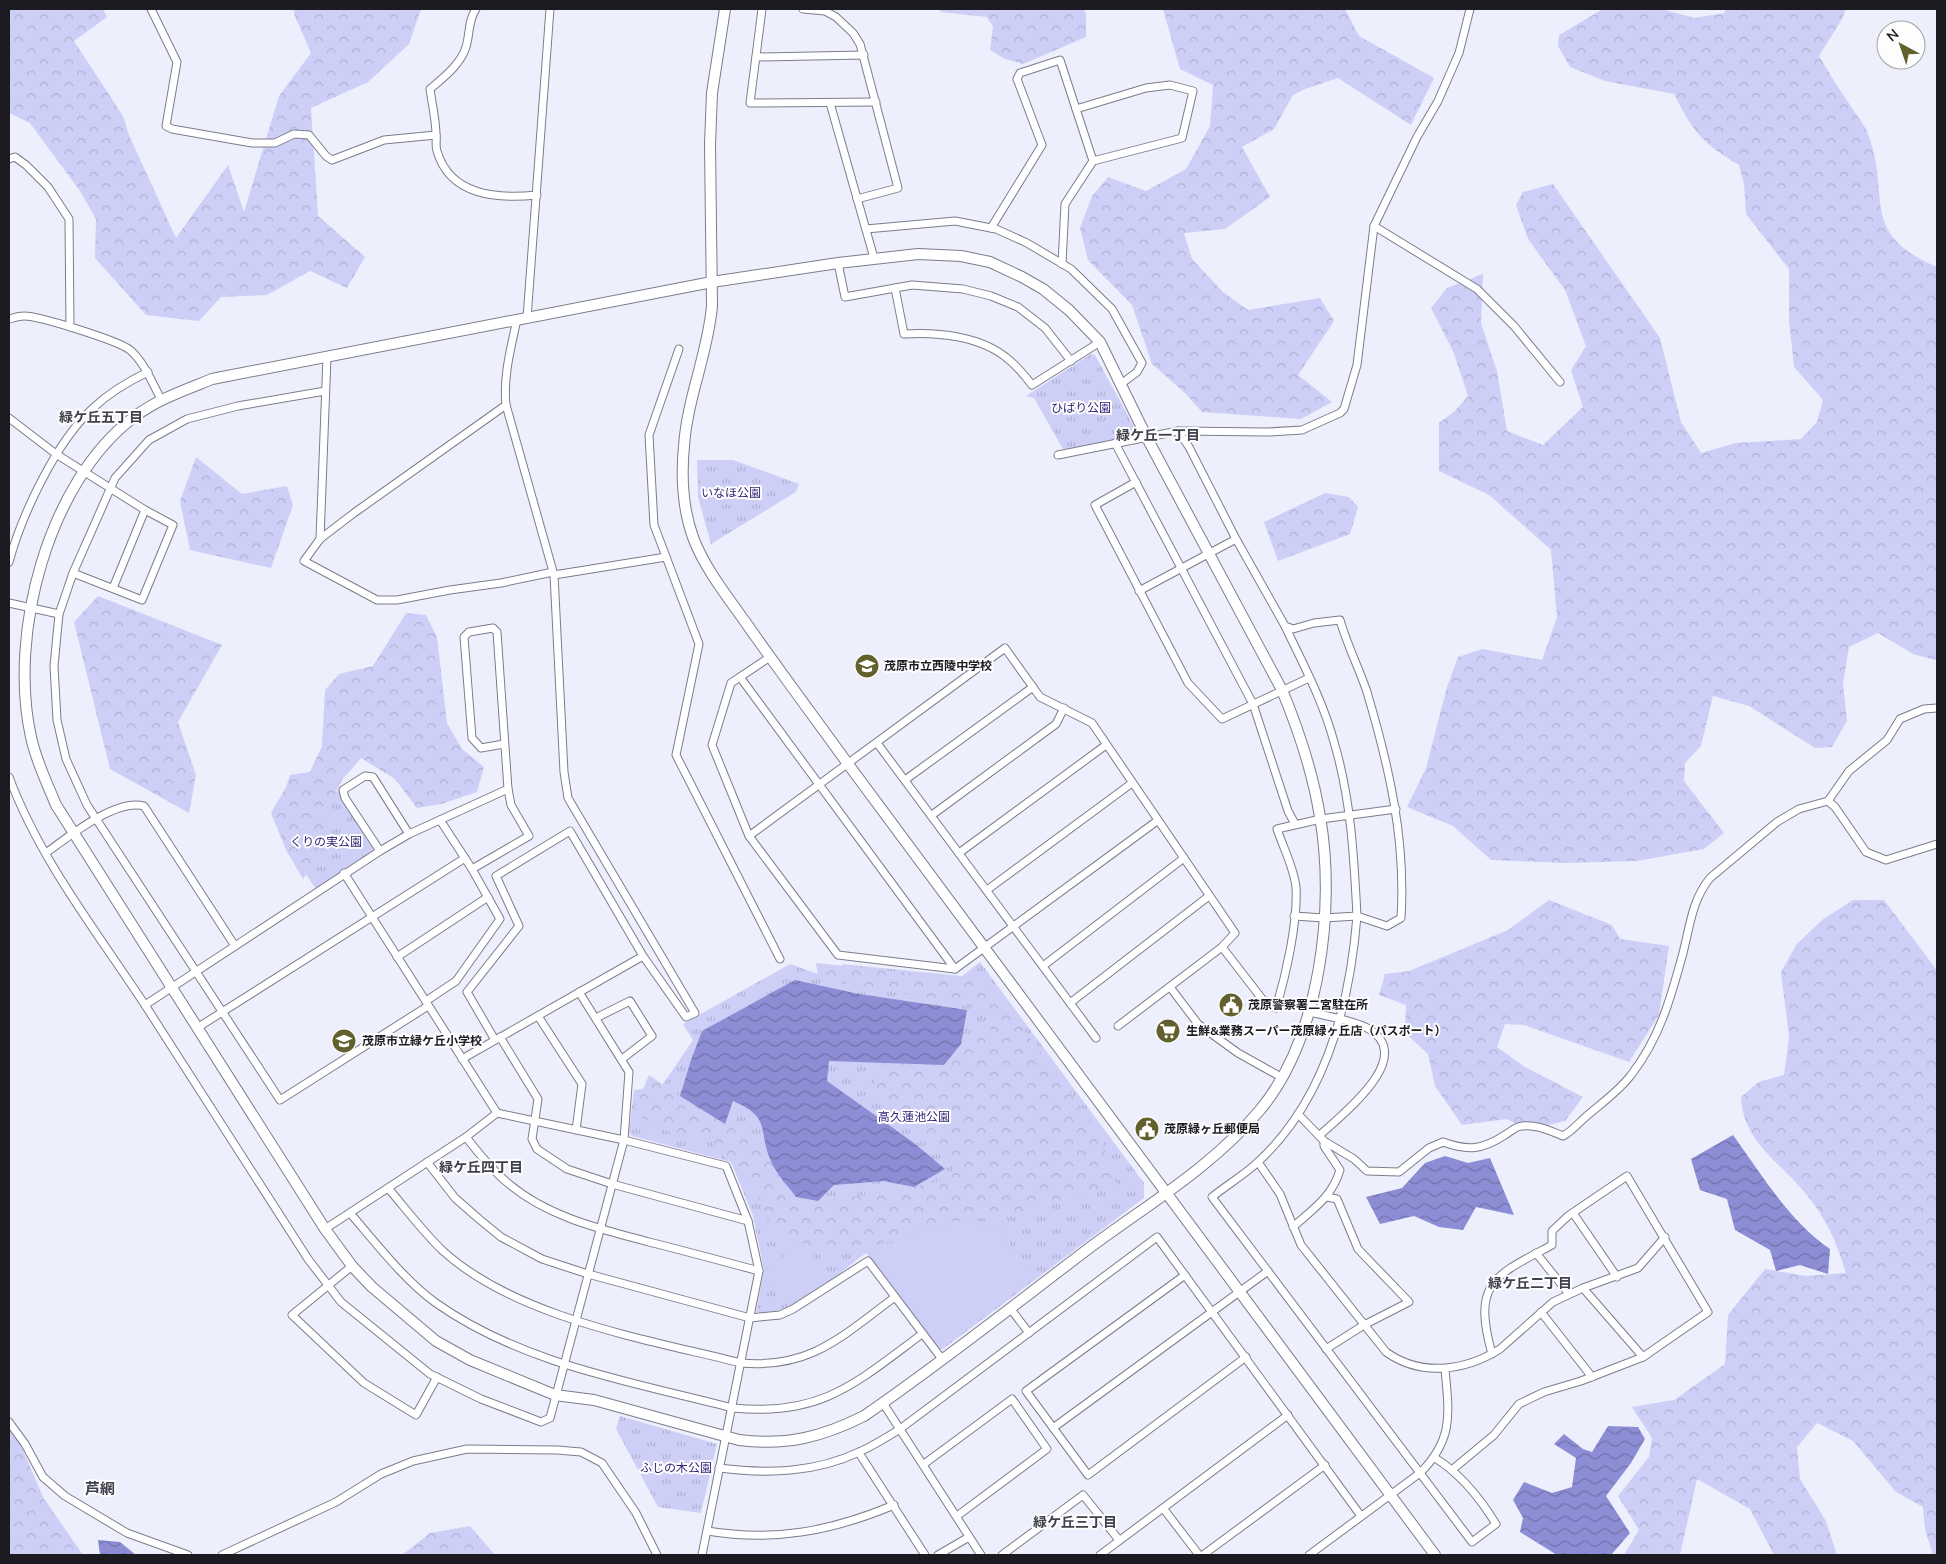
<svg xmlns="http://www.w3.org/2000/svg" width="1946" height="1564" font-family="'Nunito Sans','Noto Sans JP',sans-serif">
<defs>
<pattern id="grass-tufts" width="24" height="20" patternUnits="userSpaceOnUse" patternTransform="scale(1.25)"><rect width="24" height="20" fill="#cdcff7"/><path d="M3 7l-1-3M5 7V3M7 7l1-3M15 17l-1-3M17 17v-4M19 17l1-3" fill="none" stroke="#afb1d3"/></pattern>
<pattern id="forest-crowns" width="20" height="18" patternUnits="userSpaceOnUse" patternTransform="scale(1.25)"><rect width="20" height="18" fill="#cdcff7"/><path d="M2 6a3 3 0 1 1 6 0M12 15a3 3 0 1 1 6 0" fill="none" stroke="#afb1d3"/></pattern>
<pattern id="water-waves" width="16" height="10" patternUnits="userSpaceOnUse" patternTransform="scale(1.25)"><rect width="16" height="10" fill="#8c8dd4"/><path d="M0 5q4-4 8 0t8 0" fill="none" stroke="#7272ac"/></pattern>
</defs>
<rect width="100%" height="100%" fill="#eeeffc"/>
<g fill="url(#grass-tufts)">
<polygon points="1091,354 1095,355 1138,434 1136,437 1063,449 1034,398 1026,396"/>
<polygon points="697,460 733,460 799,484 796,492 711,544 698,497"/>
<polygon points="340,789 374,851 316,889 295,858 284,832"/>
<path d="M 980,962 L 1144,1183 L 1144,1198 L 943,1349 L 938,1349 L 866,1253 C 839,1273 790,1319 756,1312 L 764,1270 L 753,1216 L 731,1162 L 632,1136 L 629,1132 L 634,1090 L 661,1087 L 693,1040 L 683,1024 L 790,964 L 821,975 L 841,976 L 842,964 L 962,976 Z"/>
<polygon points="620,1416 717,1444 701,1513 658,1507 616,1429"/>
</g>
<g fill="url(#forest-crowns)">
<polygon points="9,9 103,9 107,17 74,41 123,116 129,135 176,238 228,165 244,212 279,96 311,53 294,14 294,9 421,9 409,44 368,82 311,108 318,216 365,257 347,288 310,271 267,295 221,297 199,321 146,315 95,258 96,219 80,191 30,123 9,113"/>
<polygon points="939,9 1084,9 1086,15 1086,37 1023,64 1005,59 990,50 993,27 987,17 941,12"/>
<polygon points="1163,9 1345,9 1359,36 1434,78 1411,125 1338,78 1305,89 1293,95 1274,129 1242,147 1270,197 1225,229 1184,233 1192,259 1223,292 1248,310 1320,298 1334,321 1298,375 1332,402 1301,419 1202,412 1185,393 1152,364 1132,305 1088,260 1080,228 1092,196 1108,177 1146,191 1186,169 1210,126 1213,85 1180,69"/>
<path d="M 1603,9 L 1661,9 L 1695,18 L 1725,13 L 1725,9 L 1846,9 L 1842,19 L 1819,56 C 1830,74 1840,91 1852,108 C 1857,116 1865,125 1868,134 C 1892,196 1857,233 1937,267 L 1937,657 L 1935,660 L 1913,654 L 1878,633 L 1849,647 L 1843,684 L 1847,721 L 1832,747 L 1815,748 L 1749,706 L 1713,696 L 1701,746 L 1685,763 L 1684,781 L 1724,833 L 1704,849 L 1637,861 L 1566,863 L 1491,860 L 1453,826 L 1407,807 L 1426,768 L 1447,687 L 1458,657 L 1482,649 L 1542,660 L 1557,617 L 1551,550 L 1489,495 L 1439,471 L 1439,423 L 1455,411 L 1468,396 L 1453,351 L 1431,308 L 1447,288 L 1483,274 L 1481,323 L 1497,371 L 1507,431 L 1543,445 L 1583,407 L 1571,370 L 1586,346 L 1565,290 L 1528,239 L 1516,205 L 1523,192 L 1553,184 L 1660,338 L 1681,422 L 1701,453 L 1736,443 L 1801,439 L 1817,422 L 1823,400 L 1794,367 L 1789,320 L 1789,269 L 1746,214 L 1744,184 L 1739,165 C 1702,143 1693,132 1674,94 L 1605,81 L 1570,67 L 1558,46 L 1559,35 Z"/>
<polygon points="196,457 242,494 287,486 293,505 271,568 190,550 180,501"/>
<polygon points="1325,493 1349,497 1358,507 1350,534 1278,561 1264,522"/>
<polygon points="98,596 222,645 178,722 196,775 189,813 110,769 74,622"/>
<polygon points="406,613 426,615 437,637 447,723 462,749 484,767 477,792 441,804 417,808 395,779 361,758 342,780 325,813 324,849 303,879 286,850 271,813 286,787 290,775 310,772 322,746 325,690 339,674 373,666"/>
<polygon points="1549,900 1612,925 1620,939 1669,946 1659,1015 1629,1062 1524,1025 1505,1024 1497,1047 1525,1067 1583,1097 1565,1121 1527,1130 1507,1119 1462,1125 1435,1086 1428,1054 1405,1033 1406,1005 1379,995 1385,974 1409,971 1508,930"/>
<path d="M 1853,900 L 1884,900 L 1936,969 L 1937,1555 L 1933,1555 L 1925,1529 L 1923,1507 L 1896,1492 L 1853,1441 L 1817,1423 L 1797,1447 L 1800,1479 L 1826,1521 L 1837,1555 L 1774,1555 L 1750,1509 L 1697,1479 L 1680,1555 L 1624,1555 L 1639,1530 L 1618,1496 L 1649,1457 L 1652,1438 L 1632,1407 L 1674,1400 L 1725,1364 L 1728,1315 L 1765,1269 L 1806,1276 L 1846,1273 C 1836,1241 1827,1220 1806,1194 C 1781,1162 1743,1143 1741,1097 L 1759,1082 L 1784,1075 L 1789,1037 L 1781,972 L 1796,945 L 1822,920 Z"/>
<path d="M 816,963 L 987,981 L 1097,1127 L 1117,1185 L 998,1218 L 939,1222 L 863,1250 L 818,1248 L 793,1244 L 776,1237 L 754,1187 L 710,1141 L 661,1130 L 634,1111 L 649,1075 L 700,1110 L 742,1128 L 771,1161 L 787,1188 L 801,1202 C 852,1199 900,1190 949,1179 L 956,1163 L 937,1152 L 896,1112 L 873,1097 L 875,1075 L 889,1056 L 959,1045 L 991,1031 L 984,1016 L 978,1009 L 935,999 L 818,978 Z"/>
<polygon points="9,1426 13,1427 43,1497 83,1555 9,1555"/>
<polygon points="470,1526 495,1555 402,1555 430,1533"/>
</g>
<g fill="#cdcff7">
<polygon points="970,1222 986,1225 1000,1230 1034,1278 944,1347 939,1347 867,1252 939,1225"/>
<polygon points="802,1242 829,1276 791,1306 764,1272"/>
</g>
<g fill="url(#water-waves)">
<path d="M 795,980 L 859,994 L 967,1010 L 961,1044 L 944,1065 L 829,1061 L 827,1081 L 914,1143 L 945,1169 L 914,1187 L 884,1181 L 834,1185 L 818,1201 L 796,1197 C 788,1186 776,1174 771,1161 C 757,1131 773,1118 733,1101 L 725,1124 L 680,1096 L 691,1060 L 702,1031 Z"/>
<path d="M 1733,1135 C 1762,1175 1789,1221 1830,1249 L 1828,1274 L 1800,1265 L 1776,1271 L 1770,1250 L 1735,1230 L 1727,1199 L 1700,1190 L 1691,1159 Z"/>
<polygon points="1445,1156 1468,1163 1490,1158 1514,1215 1476,1207 1463,1230 1439,1227 1414,1216 1380,1224 1366,1197 1402,1188 1425,1163"/>
<polygon points="1608,1426 1638,1427 1645,1439 1631,1463 1606,1496 1630,1533 1611,1555 1557,1555 1520,1532 1523,1518 1513,1500 1524,1482 1552,1493 1572,1487 1576,1458 1554,1444 1564,1434 1583,1449 1592,1452"/>
<polygon points="98,1540 120,1542 136,1555 100,1555"/>
</g>
<g fill="none" stroke-linecap="round" stroke-linejoin="round">
<defs>
<g id="street">
<polyline points="151,9 177,62 166,126 172,129 252,143 275,143 294,134 309,135 326,156 332,160 384,140 436,135"/>
<path d="M 476,9 C 468,20 470,34 466,47 C 461,64 443,78 430,89 C 432,104 436,120 436,135 C 437,140 435,146 437,151 C 450,196 497,199 537,195"/>
<polyline points="762,9 750,103 876,102"/>
<polyline points="803,9 825,11 836,17 853,33 860,44 898,188 857,199"/>
<polyline points="756,57 864,55"/>
<polyline points="830,103 874,258"/>
<polyline points="1076,109 1146,88 1170,85 1193,91 1182,138 1093,161"/>
<polyline points="9,159 15,157 26,165 48,187 69,219 70,327"/>
<polyline points="1374,226 1477,289 1514,326 1560,382"/>
<polyline points="991,228 1042,145 1017,79 1020,73 1060,60 1093,161 1065,204 1062,264"/>
<polyline points="866,229 955,221 996,229 1027,243 1071,269 1112,309 1142,363 1137,372 1121,384"/>
<polyline points="838,263 845,297 912,285 963,289 991,296 1018,307 1045,328 1071,361"/>
<path d="M 895,288 L 904,334 C 938,332 981,336 1008,359 C 1017,366 1025,376 1032,385 L 1100,342"/>
<polyline points="527,318 550,9"/>
<path d="M 9,319 C 13,318 19,316 24,316 C 40,316 119,341 130,350 C 145,363 152,383 161,399"/>
<polyline points="679,349 649,435 654,525 699,644 676,755 780,959"/>
<polyline points="325,391 238,406 187,419 149,440 115,478 73,573 59,614 54,666 57,720 66,759 87,805 280,1100 428,1006"/>
<polyline points="506,405 354,513 320,539 304,561 377,600 397,600 450,590 501,583 553,572"/>
<polyline points="9,418 56,454 145,510 173,525 142,600 73,573"/>
<path d="M 1178,431 L 1189,447 L 1236,539 L 1285,626 L 1293,629 L 1314,623 L 1340,620 C 1347,645 1359,668 1367,692 C 1389,766 1406,840 1401,918 L 1387,926 L 1357,916 C 1350,1004 1325,1100 1258,1162 C 1244,1175 1227,1185 1212,1197 L 1472,1542 L 1496,1524 C 1480,1498 1461,1474 1435,1458"/>
<polyline points="1115,443 1253,704 1288,811 1295,824"/>
<polyline points="1058,455 1178,431 1268,432 1302,430 1340,413 1344,409 1357,365 1374,226 1417,137 1438,101 1459,53 1470,9"/>
<polyline points="1136,482 1095,505 1188,683 1222,719 1309,678"/>
<polyline points="320,539 327,357"/>
<path d="M 9,562 C 22,514 56,442 93,408 C 109,393 129,381 148,372"/>
<polyline points="554,575 666,557"/>
<polyline points="113,588 145,510"/>
<polyline points="1139,591 1236,539"/>
<polyline points="9,603 59,614"/>
<path d="M 1285,626 C 1303,664 1323,701 1334,742 C 1351,799 1354,857 1357,916 L 1324,918 L 1294,916"/>
<polyline points="770,657 731,683 712,745 749,836 838,955 955,969 1157,821"/>
<polyline points="740,677 955,969"/>
<polyline points="877,743 1096,1038"/>
<path d="M 9,777 C 40,860 97,932 145,1005 L 380,851 L 409,834 L 508,789"/>
<polyline points="905,780 1033,687"/>
<polyline points="1828,801 1835,807 1866,852 1886,860 1937,844"/>
<polyline points="932,815 1056,724 1064,708"/>
<polyline points="440,820 472,869"/>
<polyline points="749,836 1005,648 1040,697 1092,723 1235,933 1222,947 1118,1026"/>
<polyline points="380,851 345,798 343,790 365,776 373,777 409,834"/>
<path d="M 46,853 C 68,837 116,798 144,806 L 235,946"/>
<polyline points="959,853 1106,745"/>
<polyline points="344,873 497,1113 624,1140 726,1166 748,1221 759,1271 702,1555"/>
<polyline points="987,890 1132,783"/>
<path d="M 1222,947 L 1266,1004 L 1276,1008 C 1286,975 1298,922 1296,887 C 1294,868 1283,847 1277,829 L 1321,819 L 1396,809"/>
<polyline points="397,957 488,897"/>
<polyline points="1043,966 1184,858"/>
<polyline points="1170,987 1198,1024 1238,1053 1281,1077"/>
<polyline points="426,1001 456,981 500,919 472,869 529,836 511,805 508,789 497,632 493,628 469,632 464,637 472,738 481,748 504,744"/>
<polyline points="1070,1003 1209,896"/>
<polyline points="145,1005 308,1259 341,1302 430,1374 481,1399 541,1422 550,1418 624,1140 629,1072 579,992"/>
<path d="M 1310,1012 C 1325,1016 1357,1021 1369,1029 C 1417,1058 1341,1115 1319,1136"/>
<polyline points="538,1016 582,1084 576,1130"/>
<polyline points="596,1018 630,1001 652,1036 622,1059"/>
<polyline points="197,1028 465,858"/>
<polyline points="500,1037 538,1099 532,1139 537,1149 567,1169 612,1184 748,1221"/>
<polyline points="495,1040 467,992 519,926 496,876 570,831 643,956"/>
<path d="M 462,1059 L 643,956 L 686,1017 L 695,1013 L 568,798 L 564,772 L 554,575 L 506,405 C 503,376 511,348 517,319"/>
<path d="M 1298,1114 L 1324,1141 L 1354,1159 L 1367,1171 L 1399,1172 L 1429,1148 L 1443,1142 C 1468,1151 1482,1150 1505,1135 C 1510,1132 1516,1126 1522,1126 C 1537,1124 1550,1131 1563,1136 C 1574,1130 1579,1122 1589,1114 C 1603,1102 1620,1090 1631,1075 C 1660,1038 1671,997 1683,953 C 1690,926 1692,900 1710,878 L 1777,822 L 1799,809 L 1828,801 L 1849,771 L 1887,740 L 1900,719 L 1924,709 L 1937,708"/>
<path d="M 466,1137 C 479,1154 493,1171 509,1184 C 548,1217 601,1229 649,1242 C 685,1251 722,1261 759,1271"/>
<polyline points="427,1162 455,1198 479,1219 501,1237 542,1259 588,1274 750,1318 780,1315 793,1309 868,1261 942,1359"/>
<path d="M 1258,1162 L 1280,1194 L 1301,1245 L 1386,1352 C 1421,1377 1465,1371 1500,1349 L 1553,1302 L 1583,1288 L 1643,1357 L 1708,1312 L 1627,1176 L 1568,1216 L 1552,1231 L 1552,1245 C 1494,1276 1472,1282 1492,1354"/>
<path d="M 388,1188 C 406,1209 423,1232 443,1251 C 517,1318 646,1339 741,1363 C 811,1369 842,1336 895,1297"/>
<path d="M 350,1213 C 375,1242 405,1281 436,1303 C 522,1364 633,1382 733,1408 C 821,1417 856,1383 922,1334"/>
<polyline points="1573,1213 1617,1277"/>
<path d="M 1293,1227 C 1313,1209 1332,1197 1340,1170 L 1324,1146 L 1324,1141"/>
<polyline points="325,1229 466,1137 497,1113"/>
<polyline points="1536,1253 1569,1294"/>
<polyline points="352,1266 292,1315 364,1383 416,1415 437,1377"/>
<polyline points="1185,1275 1026,1391 1088,1475 1246,1357"/>
<polyline points="1583,1288 1638,1268 1665,1237"/>
<polyline points="1010,1308 1029,1333"/>
<polyline points="1541,1312 1592,1377"/>
<polyline points="1326,1349 1364,1325 1409,1302 1358,1249 1337,1199 1327,1197"/>
<polyline points="883,1403 981,1555"/>
<polyline points="9,1422 25,1444 43,1477 65,1496 127,1533 188,1555"/>
<polyline points="1053,1428 1268,1271"/>
<polyline points="859,1453 925,1555"/>
<polyline points="924,1464 1012,1399 1047,1449 957,1516"/>
<path d="M 719,1468 C 767,1474 815,1473 859,1452 C 873,1446 887,1437 900,1429 L 1157,1237 L 1361,1516"/>
<polyline points="1453,1469 1494,1435 1519,1404 1544,1392 1581,1381 1643,1357"/>
<polyline points="1163,1508 1199,1555"/>
<path d="M 707,1531 C 775,1542 832,1531 894,1505"/>
<polyline points="222,1555 336,1502 381,1474 413,1461 467,1449 557,1450 581,1452 602,1463 636,1513 657,1555"/>
<polyline points="938,1555 969,1537"/>
<polyline points="1002,1555 1083,1495 1119,1540"/>
<polyline points="1100,1555 1288,1415"/>
<polyline points="1203,1555 1325,1465"/>
<path d="M 1309,1555 L 1420,1473 C 1454,1439 1449,1414 1445,1369"/>
</g>
<g id="secondary">
<path d="M 725,9 L 712,93 L 710,144 L 712,306 C 708,353 687,399 684,446 C 681,477 683,511 694,540 C 706,570 727,596 746,623 C 779,670 814,717 848,764 L 1435,1555"/>
<path d="M 918,254 L 961,256 L 990,262 L 1022,277 L 1043,289 L 1069,310 L 1100,342 L 1147,438 L 1282,690 C 1299,731 1313,773 1320,817 C 1336,907 1320,1038 1260,1110 C 1212,1167 1147,1205 1088,1249 C 1014,1305 941,1363 864,1416 C 822,1437 787,1446 739,1440 L 594,1400 L 555,1395 L 470,1360 L 436,1341 L 372,1287 L 352,1266 L 325,1229 L 56,805 C 47,783 36,761 31,737 C 8,634 48,482 134,417 C 158,399 185,390 212,379 L 712,282 L 838,263 Z"/>
</g>
</defs>
<use href="#street" stroke="#7c7d8c" stroke-width="9"/>
<use href="#secondary" stroke="#7c7d8c" stroke-width="12"/>
<use href="#street" stroke="#fff" stroke-width="7"/>
<use href="#secondary" stroke="#fff" stroke-width="10"/>
</g>
<defs>
<symbol id="school-disc" viewBox="-11 -11 22 22"><circle r="9.5" fill="#62602d" stroke="#fdfdfd"/><path d="M0-5L7-2L0 1L-7-2ZM-4 1L0 2.5L4 1V4Q0 6-4 4Z" fill="#fff"/></symbol>
<symbol id="civic-disc" viewBox="-11 -11 22 22"><circle r="9.5" fill="#62602d" stroke="#fdfdfd"/><path d="M-.6-6.5H3V-4.5H.6V-3L4-1V1h2V6H-6V1h2V-1L-.6-3ZM-1.2 2.5V6h2.4V2.5Z" fill="#fff"/></symbol>
<symbol id="supermarket-disc" viewBox="-11 -11 22 22"><circle r="9.5" fill="#62602d" stroke="#fdfdfd"/><path d="M-6-5.5h2.5l.6 2H6L4.5 2H-2.5L-4.4-4H-6ZM-1.5 3.2a1.3 1.3 0 1 0 .1 0ZM3 3.2a1.3 1.3 0 1 0 .1 0Z" fill="#fff"/></symbol>
</defs>
<g fill-rule="evenodd">
<use href="#school-disc" x="853" y="652" width="28" height="28"/>
<use href="#civic-disc" x="1217" y="991" width="28" height="28"/>
<use href="#supermarket-disc" x="1154" y="1017" width="28" height="28"/>
<use href="#school-disc" x="330" y="1027" width="28" height="28"/>
<use href="#civic-disc" x="1133" y="1115" width="28" height="28"/>
</g>
<g text-anchor="middle" dominant-baseline="central" stroke-width="4" stroke-linejoin="round" paint-order="stroke">
<g font-size="12" fill="#322679" stroke="#fdfdfd">
<text x="1081" y="408">ひばり公園</text>
<text x="731" y="493">いなほ公園</text>
<text x="326" y="842">くりの実公園</text>
<text x="914" y="1117">高久蓮池公園</text>
<text x="676" y="1468">ふじの木公園</text>
</g>
<g font-size="12" font-weight="bold" fill="#1b1b21" stroke="#fdfdfd" text-anchor="start">
<text x="884" y="666">茂原市立西陵中学校</text>
<text x="1248" y="1005">茂原警察署二宮駐在所</text>
<text x="1186" y="1031">生鮮&amp;業務スーパー茂原緑ヶ丘店（パスポート）</text>
<text x="362" y="1041">茂原市立緑ケ丘小学校</text>
<text x="1164" y="1129">茂原緑ヶ丘郵便局</text>
</g>
<g font-size="14" font-weight="bold" fill="#40414e" stroke="#fdfdfd">
<text x="101" y="417">緑ケ丘五丁目</text>
<text x="1158" y="435">緑ケ丘一丁目</text>
<text x="481" y="1167">緑ケ丘四丁目</text>
<text x="1530" y="1283">緑ケ丘二丁目</text>
<text x="1075" y="1522">緑ケ丘三丁目</text>
</g>
<g font-size="15" font-weight="bold" fill="#40414e" stroke="#fdfdfd">
<text x="100" y="1489">芦網</text>
</g>
</g>
<rect width="1946" height="1564" fill="none" stroke="#1b1b21" stroke-width="20"/>
<g transform="translate(1901 45) rotate(320)"><circle r="24" fill="#fdfdfd" stroke="#a3a3a5"/>
<path d="M0-4L9 19L0 12L-9 19Z" fill="#62602d"/>
<text y="-8" font-size="14" font-weight="bold" text-anchor="middle" fill="#1b1b21">N</text>
</g>
</svg>
